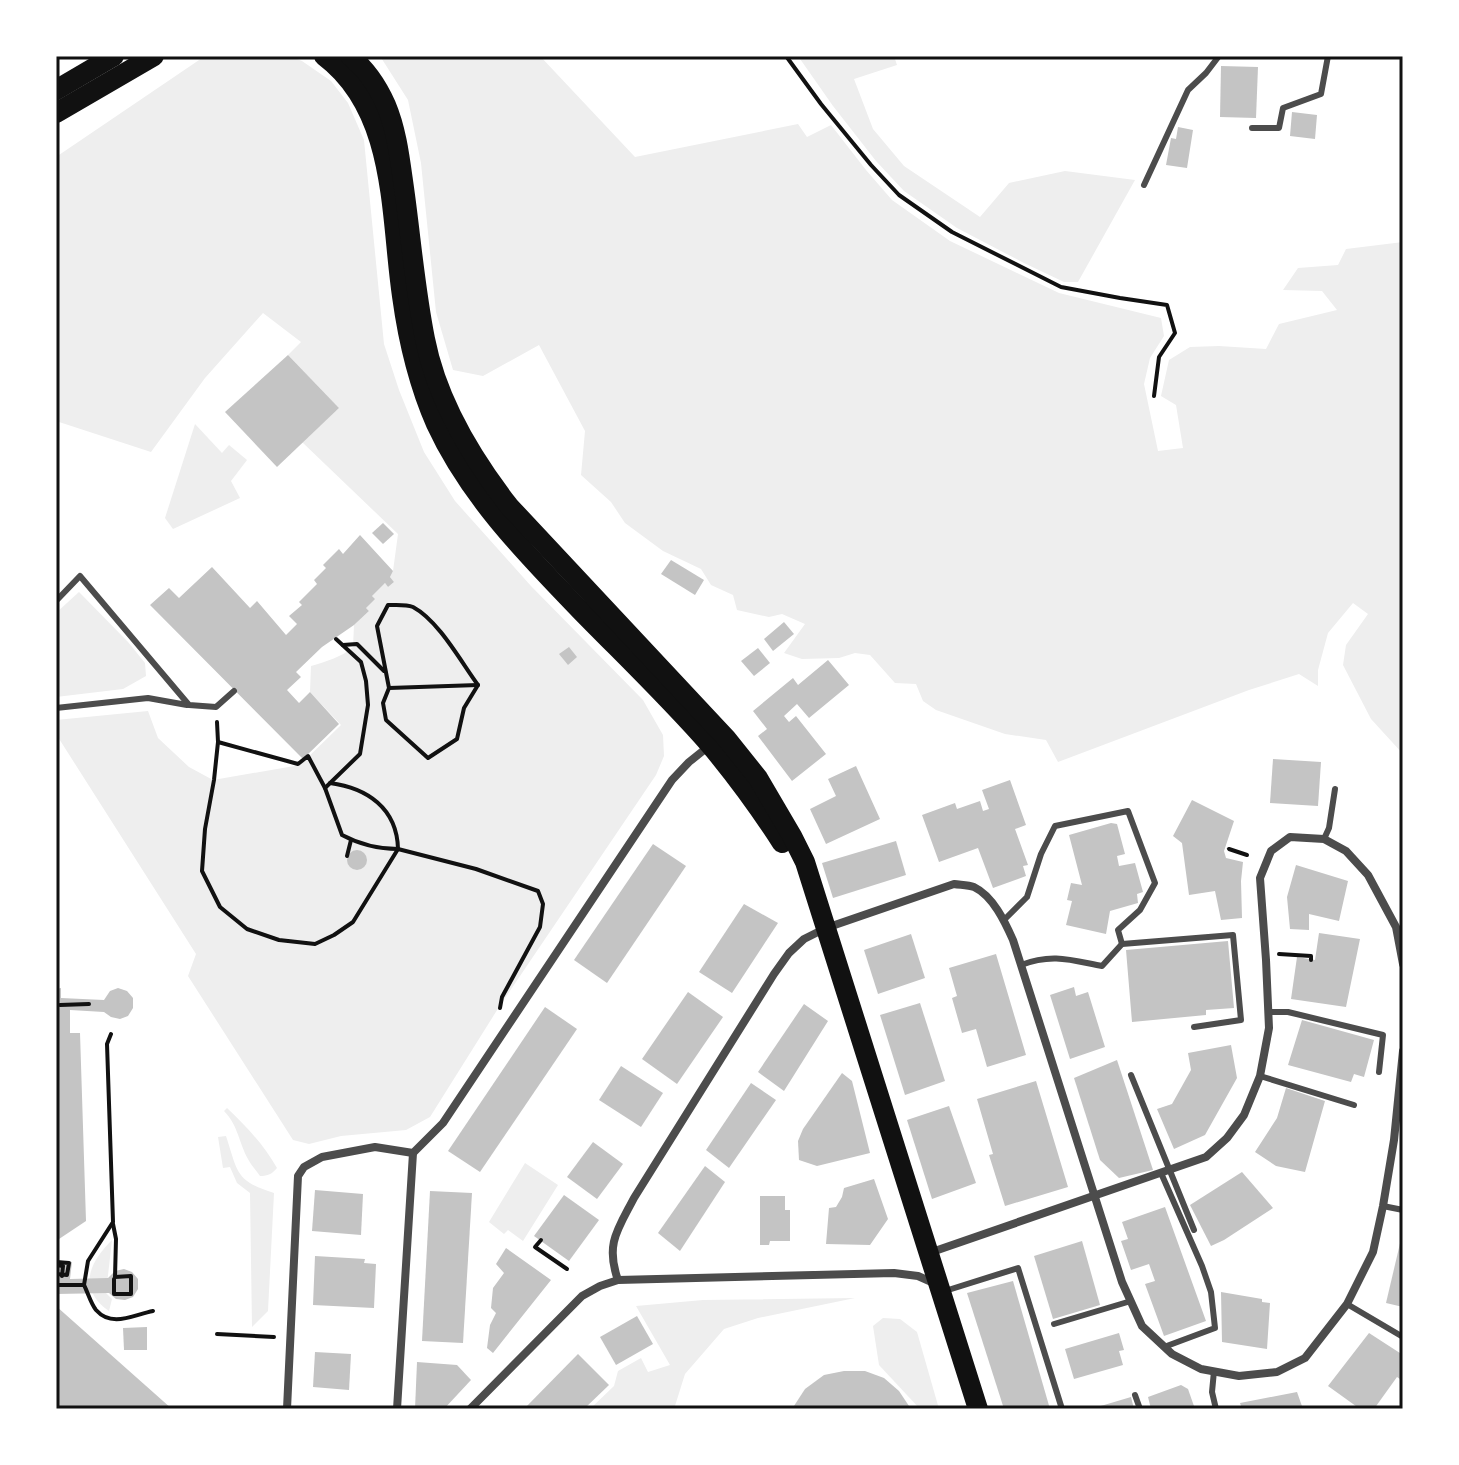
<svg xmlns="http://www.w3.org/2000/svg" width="1459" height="1465" font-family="Jost,sans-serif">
<rect width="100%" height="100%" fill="#fff"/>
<g fill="#eee">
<path d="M 205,56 L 289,56 L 302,61 L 331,81 L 348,103 L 364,140 L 384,344 L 399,390 L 424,452 L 455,501 L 531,586 L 643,700 L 663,735 L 664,756 L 656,775 L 499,1007 L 430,1117 L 406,1130 L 341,1136 L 309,1144 L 293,1140 L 188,976 L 196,954 L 56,734 L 56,720 L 148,711 L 158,738 L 189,767 L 213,780 L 300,765 L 341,725 L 310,692 L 311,666 C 325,662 342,657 353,647 L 354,625 L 369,611 L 366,608 L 374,599 L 372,596 L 385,583 L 388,587 L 394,582 L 390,577 L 393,571 L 398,534 L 302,442 L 339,408 L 288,355 L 301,342 L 263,313 L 205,378 L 151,452 L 56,421 L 56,157 Z"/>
<polygon points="380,56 540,56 635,157 798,124 807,137 831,125 866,170 892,200 950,241 1059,293 1161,318 1164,336 1150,358 1144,384 1158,451 1183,448 1176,405 1161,396 1169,360 1190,347 1219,346 1266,349 1279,324 1337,310 1322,291 1283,290 1298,268 1338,265 1346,249 1403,242 1403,754 1371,719 1343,665 1346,645 1368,614 1353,603 1328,633 1318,670 1318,686 1299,674 1249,690 1058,762 1046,740 1005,734 936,710 923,701 916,684 895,683 870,655 855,653 839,658 802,659 784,653 805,624 782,614 769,617 737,610 733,595 711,585 701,569 663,551 625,523 611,502 581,475 585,431 539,345 483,376 453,370 436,312 421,163 408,100"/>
<polygon points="798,56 894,56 897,65 854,79 873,129 904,166 980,217 1009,183 1065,171 1135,180 1078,282 1064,282 1024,263 957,228 904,191 876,161 833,106"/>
<polygon points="195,424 222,453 229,445 247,460 231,481 240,498 173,529 165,518"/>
<polygon points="79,592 128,642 145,663 146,676 123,689 56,697 56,613"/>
<path d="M 227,1108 C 246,1126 264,1145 277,1168 C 272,1174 268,1176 260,1176 C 256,1170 251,1165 248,1159 C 239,1143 238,1125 224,1111 Z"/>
<path d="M 226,1136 C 238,1172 235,1181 274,1193 L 268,1311 L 252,1327 L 250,1193 L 237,1183 L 230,1167 L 223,1168 L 218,1137 Z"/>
<polygon points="525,1163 558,1185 523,1241 508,1230 504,1234 489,1222"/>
<path d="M 112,1240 L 106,1293 L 112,1299 L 109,1311 C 78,1289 88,1264 112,1240 Z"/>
<polygon points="855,1298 758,1318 724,1329 685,1374 674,1409 590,1409 614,1386 618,1371 641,1358 648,1372 670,1365 636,1306 703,1300"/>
<polygon points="883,1318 900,1319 917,1332 939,1409 920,1409 879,1365 873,1326"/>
</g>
<g fill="#c4c4c4">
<polygon points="1221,66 1258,67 1256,118 1220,117"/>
<polygon points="1292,112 1317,115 1315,139 1290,136"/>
<polygon points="1178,127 1193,130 1187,168 1166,165 1171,138 1176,139"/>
<polygon points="288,355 339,408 277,467 225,412"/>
<polygon points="383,523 394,534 383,544 372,533"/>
<polygon points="360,535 393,571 390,577 394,582 388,587 385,583 372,596 375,599 366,608 369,611 354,625 322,647 296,672 301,677 287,690 299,703 310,692 339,724 303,759 150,605 169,588 179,598 212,567 250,608 257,601 286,635 297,624 289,616 302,605 299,602 317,584 314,580 326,568 323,565 339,549 343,554"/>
<polygon points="671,560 704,580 695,595 661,574"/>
<polygon points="784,622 794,634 773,651 764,639"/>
<polygon points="569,647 577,657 568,665 559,654"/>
<polygon points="758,648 770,663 754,676 741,661"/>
<polygon points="828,660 849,685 809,718 797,704 784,716 789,722 796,716 826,754 792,781 758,736 767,729 753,711 793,678 798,685"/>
<polygon points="1273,759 1321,762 1318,806 1270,803"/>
<polygon points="856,766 880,819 826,844 810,809 836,796 828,779"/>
<polygon points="1010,780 1026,825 1015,829 1028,865 1023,866 1026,876 993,888 978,848 939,862 922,815 955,803 957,809 980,801 983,811 989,809 982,790"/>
<polygon points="1192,800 1234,821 1224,851 1226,858 1243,862 1241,881 1242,918 1221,920 1215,891 1189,895 1182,843 1173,836"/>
<polygon points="1111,823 1117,824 1125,854 1117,856 1119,866 1135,863 1143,892 1137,894 1138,903 1110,911 1106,934 1066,925 1072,901 1067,900 1071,883 1082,885 1069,835"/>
<polygon points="896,841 906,875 833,898 822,863"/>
<polygon points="653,844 686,866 607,983 574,960"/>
<circle cx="357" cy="860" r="10"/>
<polygon points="1296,865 1348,881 1339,921 1309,914 1309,930 1290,929 1287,897"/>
<polygon points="744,904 778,923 732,993 699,972"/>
<polygon points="1319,933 1360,939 1346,1007 1291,999 1297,957 1315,960"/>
<polygon points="911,934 925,978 878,994 864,950"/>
<polygon points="1228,941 1234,1008 1206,1010 1206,1015 1132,1022 1126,950"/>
<polygon points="996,954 1026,1055 987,1067 976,1029 962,1033 952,998 957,996 949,968"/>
<polygon points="1074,987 1076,996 1088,992 1105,1047 1070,1059 1050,995"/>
<polygon points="61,988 61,998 104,1000 110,991 118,988 127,991 133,998 133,1008 128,1016 120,1019 111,1017 104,1012 70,1010 70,1033 80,1033 86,1221 56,1241 56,989"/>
<polygon points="688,992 723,1017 677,1084 642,1059"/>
<polygon points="920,1003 945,1081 905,1095 880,1015"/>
<polygon points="804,1004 828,1021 784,1091 758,1072"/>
<polygon points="545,1007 577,1029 480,1172 448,1151"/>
<polygon points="1302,1020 1374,1040 1364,1077 1354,1074 1351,1082 1288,1065"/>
<polygon points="1231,1045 1237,1078 1205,1135 1174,1149 1157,1109 1172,1104 1191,1070 1188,1053"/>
<polygon points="1117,1060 1153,1170 1119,1178 1100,1160 1074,1078"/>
<polygon points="621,1066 663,1093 641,1127 599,1100"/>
<polygon points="842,1073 852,1081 870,1153 817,1166 799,1160 798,1141 803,1129"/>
<polygon points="1036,1081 1068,1187 1005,1206 989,1155 993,1154 977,1099"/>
<polygon points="751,1083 776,1100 729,1168 706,1150"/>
<polygon points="1286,1088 1325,1101 1305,1172 1276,1166 1255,1152 1277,1118"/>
<polygon points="949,1106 976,1183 932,1199 907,1120"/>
<polygon points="593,1142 623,1164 597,1199 567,1177"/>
<polygon points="705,1166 725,1182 680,1251 658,1233"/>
<polygon points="1242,1172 1273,1208 1224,1240 1211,1246 1190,1205"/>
<polygon points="874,1179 888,1219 870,1245 826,1244 829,1208 836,1207 842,1197 844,1188"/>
<polygon points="315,1190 363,1194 361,1235 312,1231"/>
<polygon points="430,1191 472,1193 463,1343 422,1341"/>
<polygon points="564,1195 599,1220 569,1261 534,1236"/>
<polygon points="760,1196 785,1196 785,1210 790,1210 790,1241 770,1241 769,1245 760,1245"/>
<polygon points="1165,1207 1206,1321 1164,1336 1145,1284 1155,1281 1149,1264 1131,1270 1121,1241 1128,1239 1122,1222"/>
<polygon points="1402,1235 1403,1235 1403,1307 1386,1303"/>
<polygon points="1082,1241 1100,1305 1053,1319 1034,1256"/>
<polygon points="506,1248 551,1280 493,1353 487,1348 490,1325 496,1313 491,1308 493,1288 504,1273 496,1264"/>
<polygon points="315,1256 365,1259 364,1263 376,1264 374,1308 313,1305"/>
<polygon points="56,1260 72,1262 70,1279 108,1278 115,1271 124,1269 132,1272 138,1279 138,1289 133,1297 125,1300 116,1299 109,1293 56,1294"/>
<polygon points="1013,1281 1050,1409 1004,1409 967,1293"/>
<polygon points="1221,1292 1262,1299 1262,1302 1270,1303 1267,1349 1222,1342"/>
<polygon points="56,1306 172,1409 100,1409 97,1406 56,1409"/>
<polygon points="637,1316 653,1344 616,1365 600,1337"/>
<polygon points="147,1327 147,1350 124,1350 123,1328"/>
<polygon points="1119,1333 1124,1350 1119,1351 1123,1365 1074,1379 1065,1349"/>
<polygon points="1369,1333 1403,1355 1403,1381 1397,1377 1374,1409 1360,1409 1328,1386"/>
<polygon points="315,1352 351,1354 349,1390 313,1387"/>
<polygon points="578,1354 609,1385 584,1409 524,1409"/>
<polygon points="417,1362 457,1365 471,1380 444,1409 415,1409"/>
<polygon points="844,1371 865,1371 884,1378 899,1391 911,1409 792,1409 805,1389 824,1375"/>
<polygon points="1181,1385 1188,1389 1195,1409 1151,1409 1148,1397"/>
<polygon points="1297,1392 1303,1409 1242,1409 1240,1403"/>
<polygon points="1131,1397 1134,1409 1094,1409 1094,1408"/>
</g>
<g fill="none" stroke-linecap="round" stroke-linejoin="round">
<g stroke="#111" stroke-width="4">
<polyline points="786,56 821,104 871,165 899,195 952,232 1061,287 1120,298 1167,305 1175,333 1159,357 1154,396"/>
<path d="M 388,605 C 396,605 406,604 413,607 C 439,621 461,662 478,685 L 464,708 L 457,739 L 428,758 L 386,720 L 383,703 L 389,688 L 377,626 Z"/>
<polyline points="343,645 357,644 384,671"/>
<polyline points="389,688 478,685"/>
<path d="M 217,722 L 218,742 L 214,780 L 205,829 L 202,871 L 220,907 L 247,929 L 279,940 L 315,944 L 334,935 L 353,922 L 398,849 C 397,808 367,788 330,783"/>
<path d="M 218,742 L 298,764 L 308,756 L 325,788 L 342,835 C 359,844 379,849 398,849 L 476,869 L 538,891 L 543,904 L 540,927 L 502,997 L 500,1008"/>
<polyline points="325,788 360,754 368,705 366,681 361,662 336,639"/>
<polyline points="1229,849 1247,855"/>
<polyline points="347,856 351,840"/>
<polyline points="1279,954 1311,956 1311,960"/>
<polyline points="60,1005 89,1004"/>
<polyline points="113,1224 116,1239 115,1277 131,1276 131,1294 114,1294 114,1279"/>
<polyline points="541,1240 535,1247 567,1269"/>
<polyline points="56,1262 69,1263 67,1275 56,1274"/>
<polyline points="56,1265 63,1266 62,1276"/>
<polyline points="56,1285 84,1285 88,1261 113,1222 107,1044 111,1034"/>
<path d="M 84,1285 C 88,1293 91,1304 96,1310 C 112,1328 133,1315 153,1311"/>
<polyline points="217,1334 274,1337"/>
</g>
<g stroke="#4c4c4c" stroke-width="6">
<polyline points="1252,128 1279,128 1283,108 1321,94 1328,56"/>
<polyline points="1144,185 1188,90 1206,73 1219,56"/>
<polyline points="56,601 80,576 189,705 216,707 234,691"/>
<polyline points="56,708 148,698 187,705"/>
<polyline points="1324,839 1329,828 1335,789"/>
<polyline points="1004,920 1027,897 1041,854 1055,826 1128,811 1155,883 1140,910 1118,930 1122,944"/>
<path d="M 1021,965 C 1052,953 1071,960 1102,966 L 1122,944 L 1233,935 L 1241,1020 L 1194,1027"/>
<polyline points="1268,1012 1288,1012 1383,1035 1379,1072"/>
<polyline points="1131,1075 1194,1230"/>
<polyline points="1260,1076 1354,1105"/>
<polyline points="1161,1173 1202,1266 1211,1292 1215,1328 1164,1347"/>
<polyline points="1383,1206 1403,1210"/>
<polyline points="945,1291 1018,1268 1062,1409"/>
<polyline points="1347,1304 1403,1337"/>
<polyline points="1054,1324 1131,1301"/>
<polyline points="1214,1371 1212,1392 1216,1409"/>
<polyline points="1135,1395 1140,1409"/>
</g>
<g stroke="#4c4c4c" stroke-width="8">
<polyline points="929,1253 1206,1157 1227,1138 1244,1115 1260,1076 1269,1028 1266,960 1260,878 1271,851 1290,837 1324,839 1346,851 1368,875 1396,927 1403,964"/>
<path d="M 618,1280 C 605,1244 618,1229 634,1198 L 774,974 L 789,953 L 804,939 L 826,928 L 954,884 C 960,885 968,885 974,887 C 993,896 1005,922 1013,940 L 1122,1282 L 1142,1326 L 1172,1354 L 1201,1369 L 1239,1376 L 1277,1372 L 1305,1358 L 1347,1304 L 1373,1252 L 1383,1206 L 1394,1140 L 1403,1051"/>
<polyline points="287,1409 298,1176 304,1167 322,1157 375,1147 413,1153 443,1123 672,780 689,762 709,746"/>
<polyline points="397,1409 413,1153"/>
<polyline points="470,1409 582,1296 600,1286 618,1280 894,1273 918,1276 936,1284"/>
</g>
<g stroke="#111" stroke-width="20">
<path d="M 324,56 C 397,111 390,214 402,296 C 408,340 418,383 436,424 C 469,496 526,554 580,610 C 623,654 670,699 710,745 C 736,776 760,809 782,843"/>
<path d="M 350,56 C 365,68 378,87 386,105 C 397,131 400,160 404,188 C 411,238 415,289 425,339 C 437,401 471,457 509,506 L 726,738 L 758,778 L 792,836 L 805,862 L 978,1409"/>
<polyline points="56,90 114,56"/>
<polyline points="56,113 154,56"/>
</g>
</g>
<rect width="1459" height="1465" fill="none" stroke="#ffffff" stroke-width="116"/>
<rect x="58" y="58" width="1343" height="1349" fill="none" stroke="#111" stroke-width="3"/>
</svg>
